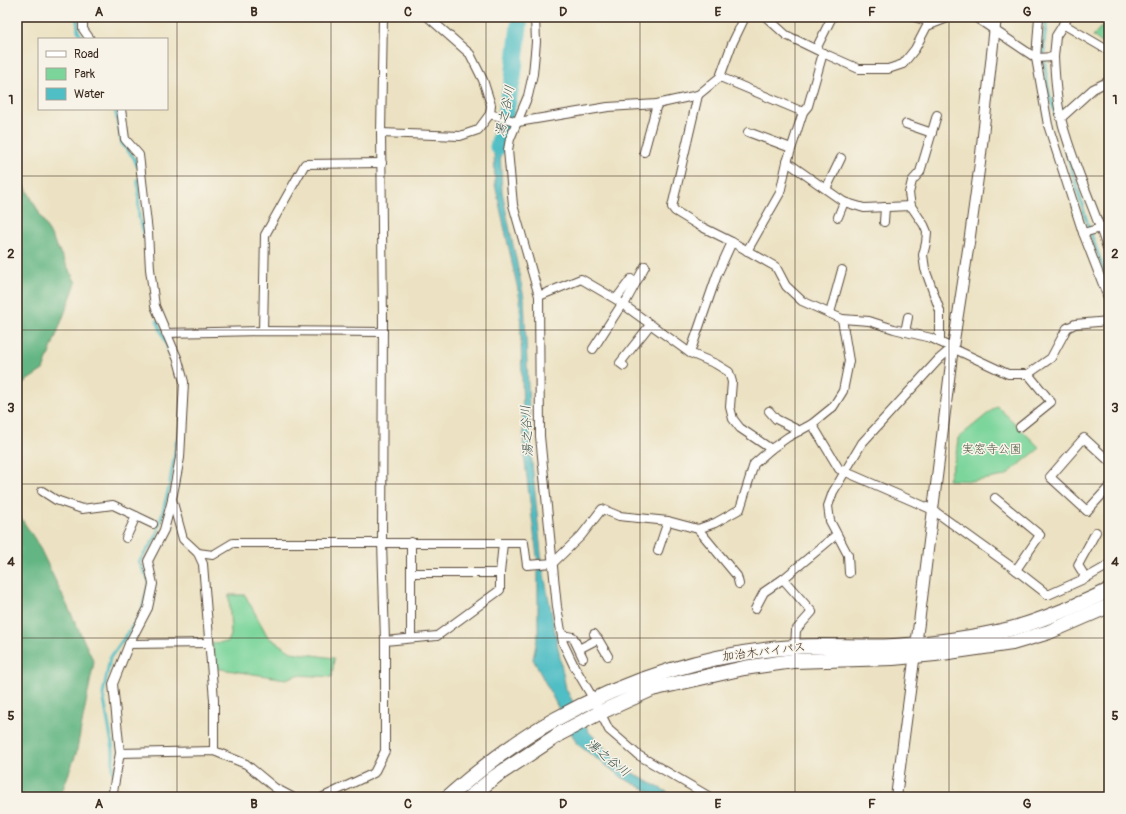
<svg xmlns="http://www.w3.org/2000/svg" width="1126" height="814" font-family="Pangolin,'Klee One',sans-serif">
<rect width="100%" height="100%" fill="#f7f3e8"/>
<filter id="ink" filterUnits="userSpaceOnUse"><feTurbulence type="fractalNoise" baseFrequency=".025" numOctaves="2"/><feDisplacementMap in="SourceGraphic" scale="8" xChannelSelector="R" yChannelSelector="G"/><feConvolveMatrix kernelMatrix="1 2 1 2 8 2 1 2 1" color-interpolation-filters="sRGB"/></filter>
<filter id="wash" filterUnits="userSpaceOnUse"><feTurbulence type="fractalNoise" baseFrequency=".012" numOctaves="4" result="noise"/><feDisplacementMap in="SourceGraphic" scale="16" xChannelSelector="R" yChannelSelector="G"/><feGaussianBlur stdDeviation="0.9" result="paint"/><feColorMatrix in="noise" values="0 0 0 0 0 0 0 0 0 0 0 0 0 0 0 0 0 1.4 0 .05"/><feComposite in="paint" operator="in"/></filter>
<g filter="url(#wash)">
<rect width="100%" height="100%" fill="#ece2c3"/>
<g fill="#7bd59b" stroke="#5b805c">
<polygon points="1101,27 1109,33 1108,48 1093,36"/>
<polygon points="997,406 1040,448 1005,476 975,481 948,480 956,455 958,438"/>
<polygon points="229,595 245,595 268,637 291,652 334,658 332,677 297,675 286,679 214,668 212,643 228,642 231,635"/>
</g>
<g fill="#64b683" stroke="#507050">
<polygon points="17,171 76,283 43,370 17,387"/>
<polygon points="17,512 38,544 94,662 76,754 60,797 17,797"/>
</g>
<polygon fill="#50bec5" stroke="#467472" points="500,124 505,125 500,151 502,192 524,298 531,453 542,564 566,689 589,732 627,770 676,797 660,797 623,778 577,744 533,659 538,635 538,564 524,454 520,299 495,184 494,148"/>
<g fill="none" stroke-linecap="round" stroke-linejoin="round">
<g stroke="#50bec5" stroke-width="3">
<polyline points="77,17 78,31 83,39"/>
<polyline points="1047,17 1044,43 1045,67 1049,93 1087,222 1109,285"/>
<polyline points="115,109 122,144 134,158 137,166"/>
<polyline points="138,179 139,218 145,236"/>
<polyline points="157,321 178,373"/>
<polyline points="113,773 113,750 103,694 110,658 141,614 149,581 139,562 156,537 169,488 177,440"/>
<polyline points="107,797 110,790"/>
</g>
<polyline stroke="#50bec5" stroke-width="17" points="498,147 513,78 520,17"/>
</g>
</g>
<g filter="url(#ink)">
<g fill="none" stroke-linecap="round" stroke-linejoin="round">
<defs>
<g id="minor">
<polyline points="83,17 83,29 90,39"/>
<polyline points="535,17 536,42 533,74 528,96 510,139 508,150 513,205 539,296 540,436 557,607 563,643 574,666 594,700 609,730 638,755 710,797"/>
<polyline points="766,17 786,35 823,53"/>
<polyline points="915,17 933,23"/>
<polyline points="975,17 1036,58 1054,57 1056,36 1068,17"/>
<polyline points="1039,17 1036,58 1048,125 1083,233 1109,300"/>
<polyline points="1063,24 1109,51"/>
<polyline points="816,49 832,17"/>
<path d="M 1054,57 C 1055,77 1056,98 1061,118 C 1072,164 1095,208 1109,254"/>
<polyline points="720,77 803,112"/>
<polyline points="121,109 125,139 139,155 148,232 150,269 155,306 178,360 184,382 180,458 172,499 183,539 198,553 203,564 214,700 214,751"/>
<polyline points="490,114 518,122 608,107 657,104 698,95 720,77 732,44 745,17"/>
<polyline points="1061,118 1093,89 1109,81"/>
<polyline points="906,124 932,133"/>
<polyline points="748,132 791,148"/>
<polyline points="381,133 460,136 478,130 490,114 491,105 483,80 470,54 428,17"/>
<polyline points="644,152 657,104"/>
<polyline points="787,162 844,202 864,208 911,206 924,225 927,232 926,243 923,255 925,269 940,311 940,342"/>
<polyline points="826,189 841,158"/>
<polyline points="911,206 909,193 912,181 920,172 937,115"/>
<polyline points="838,217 844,202"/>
<polyline points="884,222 885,207"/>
<polyline points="1083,233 1101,228 1109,224"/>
<polyline points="747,251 780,193 787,162 803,112 808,106 823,53 859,69 888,69 903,64 915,49 927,26 950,17"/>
<polyline points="539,296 581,279 617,300 690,353 716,364 729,372 732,382 730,407 733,419 740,428 771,449"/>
<polyline points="616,299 631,279"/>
<polyline points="624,305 645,266"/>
<polyline points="830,313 842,270"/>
<polyline points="842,319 869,321 894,329 931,338 1008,374 1028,374 1051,358 1067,328 1075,324 1109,321"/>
<polyline points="263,331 265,235 305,164 382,163"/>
<polyline points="905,332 908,317"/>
<polyline points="166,333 263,331 383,332"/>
<polyline points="593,349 622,304"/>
<polyline points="690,353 717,275 732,242"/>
<polyline points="624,366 620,363 650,325"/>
<polyline points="769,411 776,419 800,431"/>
<polyline points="812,424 839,469 933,510 1016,570 1040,535 995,498"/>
<polyline points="1020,427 1051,402 1028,374"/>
<polyline points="1109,461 1084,438 1050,477 1087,511 1109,487"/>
<polyline points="42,491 56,500 82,509 113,505 153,524"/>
<polyline points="698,529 737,576 739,584"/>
<polyline points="126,538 136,516"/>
<polyline points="658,551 668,521"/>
<polyline points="198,553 213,555 233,543 524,543 527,565 553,563 581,536 602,509 619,516 668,521 698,529 715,523 740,509 754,464 771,449 788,437 812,424 833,407 843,391 849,361 842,319 802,301 786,286 776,267 732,242 698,225 675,211 672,207 698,95"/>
<polyline points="1016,570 1048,595 1086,578 1109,565"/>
<polyline points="411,573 500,573"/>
<polyline points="849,573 848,555 830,521 828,506 833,492 862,443 939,359 953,347"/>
<polyline points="1086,578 1078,565 1096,532"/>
<polyline points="783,579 836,535"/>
<polyline points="755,609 764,592 783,579 812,612 796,630 795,647"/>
<polyline points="562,635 573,637 583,658"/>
<polyline points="411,638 411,542"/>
<polyline points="598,639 608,656"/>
<polyline points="385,641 437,636 500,590 500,573 503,543"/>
<polyline points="129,644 209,643"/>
<polyline points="579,649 598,639 594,634"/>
<polyline points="120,753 113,684 129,644 148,608 153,584 148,561 164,530 172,500"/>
<polyline points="112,797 120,753 214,751 246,764 275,788 292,797"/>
<polyline points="323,797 374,773 385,751 385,641 382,542 383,320 381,133 383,17"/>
</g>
<polyline id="tertiary" points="896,797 919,623 953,347 969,243 980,163 996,17"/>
<g id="trunk">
<path d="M 448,797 C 481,768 516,741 554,720 C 627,679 710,653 794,647 C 827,644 861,648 894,646 C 932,643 972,638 1010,629 C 1031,624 1050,616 1070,608 C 1083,602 1097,597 1109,590"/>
<polyline points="470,797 496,776 561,733 599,713 652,689 744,668 793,661 893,658 935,654 1012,643 1049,632 1109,606"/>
</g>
</defs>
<use href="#minor" stroke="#564637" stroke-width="10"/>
<use href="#tertiary" stroke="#564637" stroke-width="12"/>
<use href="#trunk" stroke="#564637" stroke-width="16"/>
<use href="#minor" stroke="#fff" stroke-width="8"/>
<use href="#tertiary" stroke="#fff" stroke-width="10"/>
<use href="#trunk" stroke="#fff" stroke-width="14"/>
</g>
</g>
<path fill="none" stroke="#3b2a1e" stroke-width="1" stroke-opacity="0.55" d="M 177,17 L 177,797M 331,17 L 331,797M 486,17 L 486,797M 640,17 L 640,797M 795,17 L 795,797M 949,17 L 949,797M 17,176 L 1109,176M 17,330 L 1109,330M 17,484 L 1109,484M 17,638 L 1109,638"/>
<g text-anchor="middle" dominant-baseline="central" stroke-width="3" stroke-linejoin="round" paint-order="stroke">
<g font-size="12" fill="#4b553d" stroke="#f7f3e8">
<text x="992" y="449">実窓寺公園</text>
</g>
<g font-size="12" fill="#3b2a1e" stroke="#f7f3e8">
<text transform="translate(764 652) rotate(-7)">加治木バイパス</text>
</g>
<g font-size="13" font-style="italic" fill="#415650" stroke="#f7f3e8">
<text transform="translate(505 111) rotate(-78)">湯之谷川</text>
<text transform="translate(527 431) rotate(-93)">湯之谷川</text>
<text transform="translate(608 758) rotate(39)">湯之谷川</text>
</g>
</g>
<rect width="1126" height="814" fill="none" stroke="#f7f3e8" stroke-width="44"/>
<rect x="38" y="38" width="130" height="72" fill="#f7f3e8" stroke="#aca397"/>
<rect x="46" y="51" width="20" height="6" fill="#ffffff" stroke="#aca397"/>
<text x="74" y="58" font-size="12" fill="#3b2a1e">Road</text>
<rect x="46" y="68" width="20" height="12" fill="#7bd59b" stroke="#aca397"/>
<text x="74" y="78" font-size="12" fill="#3b2a1e">Park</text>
<rect x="46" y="88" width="20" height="12" fill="#50bec5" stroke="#aca397"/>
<text x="74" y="98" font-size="12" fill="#3b2a1e">Water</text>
<rect x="22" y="22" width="1082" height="770" fill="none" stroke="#3b2a1e" stroke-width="1.5"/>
<g font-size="13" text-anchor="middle" font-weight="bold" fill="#3b2a1e">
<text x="99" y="16">A</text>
<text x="254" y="16">B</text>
<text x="408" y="16">C</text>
<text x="563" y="16">D</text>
<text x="718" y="16">E</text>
<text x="872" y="16">F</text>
<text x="1027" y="16">G</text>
<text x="11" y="104">1</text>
<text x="1115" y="104">1</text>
<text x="11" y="258">2</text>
<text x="1115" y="258">2</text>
<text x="11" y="412">3</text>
<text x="1115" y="412">3</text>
<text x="11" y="566">4</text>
<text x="1115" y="566">4</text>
<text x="11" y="720">5</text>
<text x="1115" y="720">5</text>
<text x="99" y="808">A</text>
<text x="254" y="808">B</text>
<text x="408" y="808">C</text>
<text x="563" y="808">D</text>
<text x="718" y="808">E</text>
<text x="872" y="808">F</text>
<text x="1027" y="808">G</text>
</g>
</svg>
